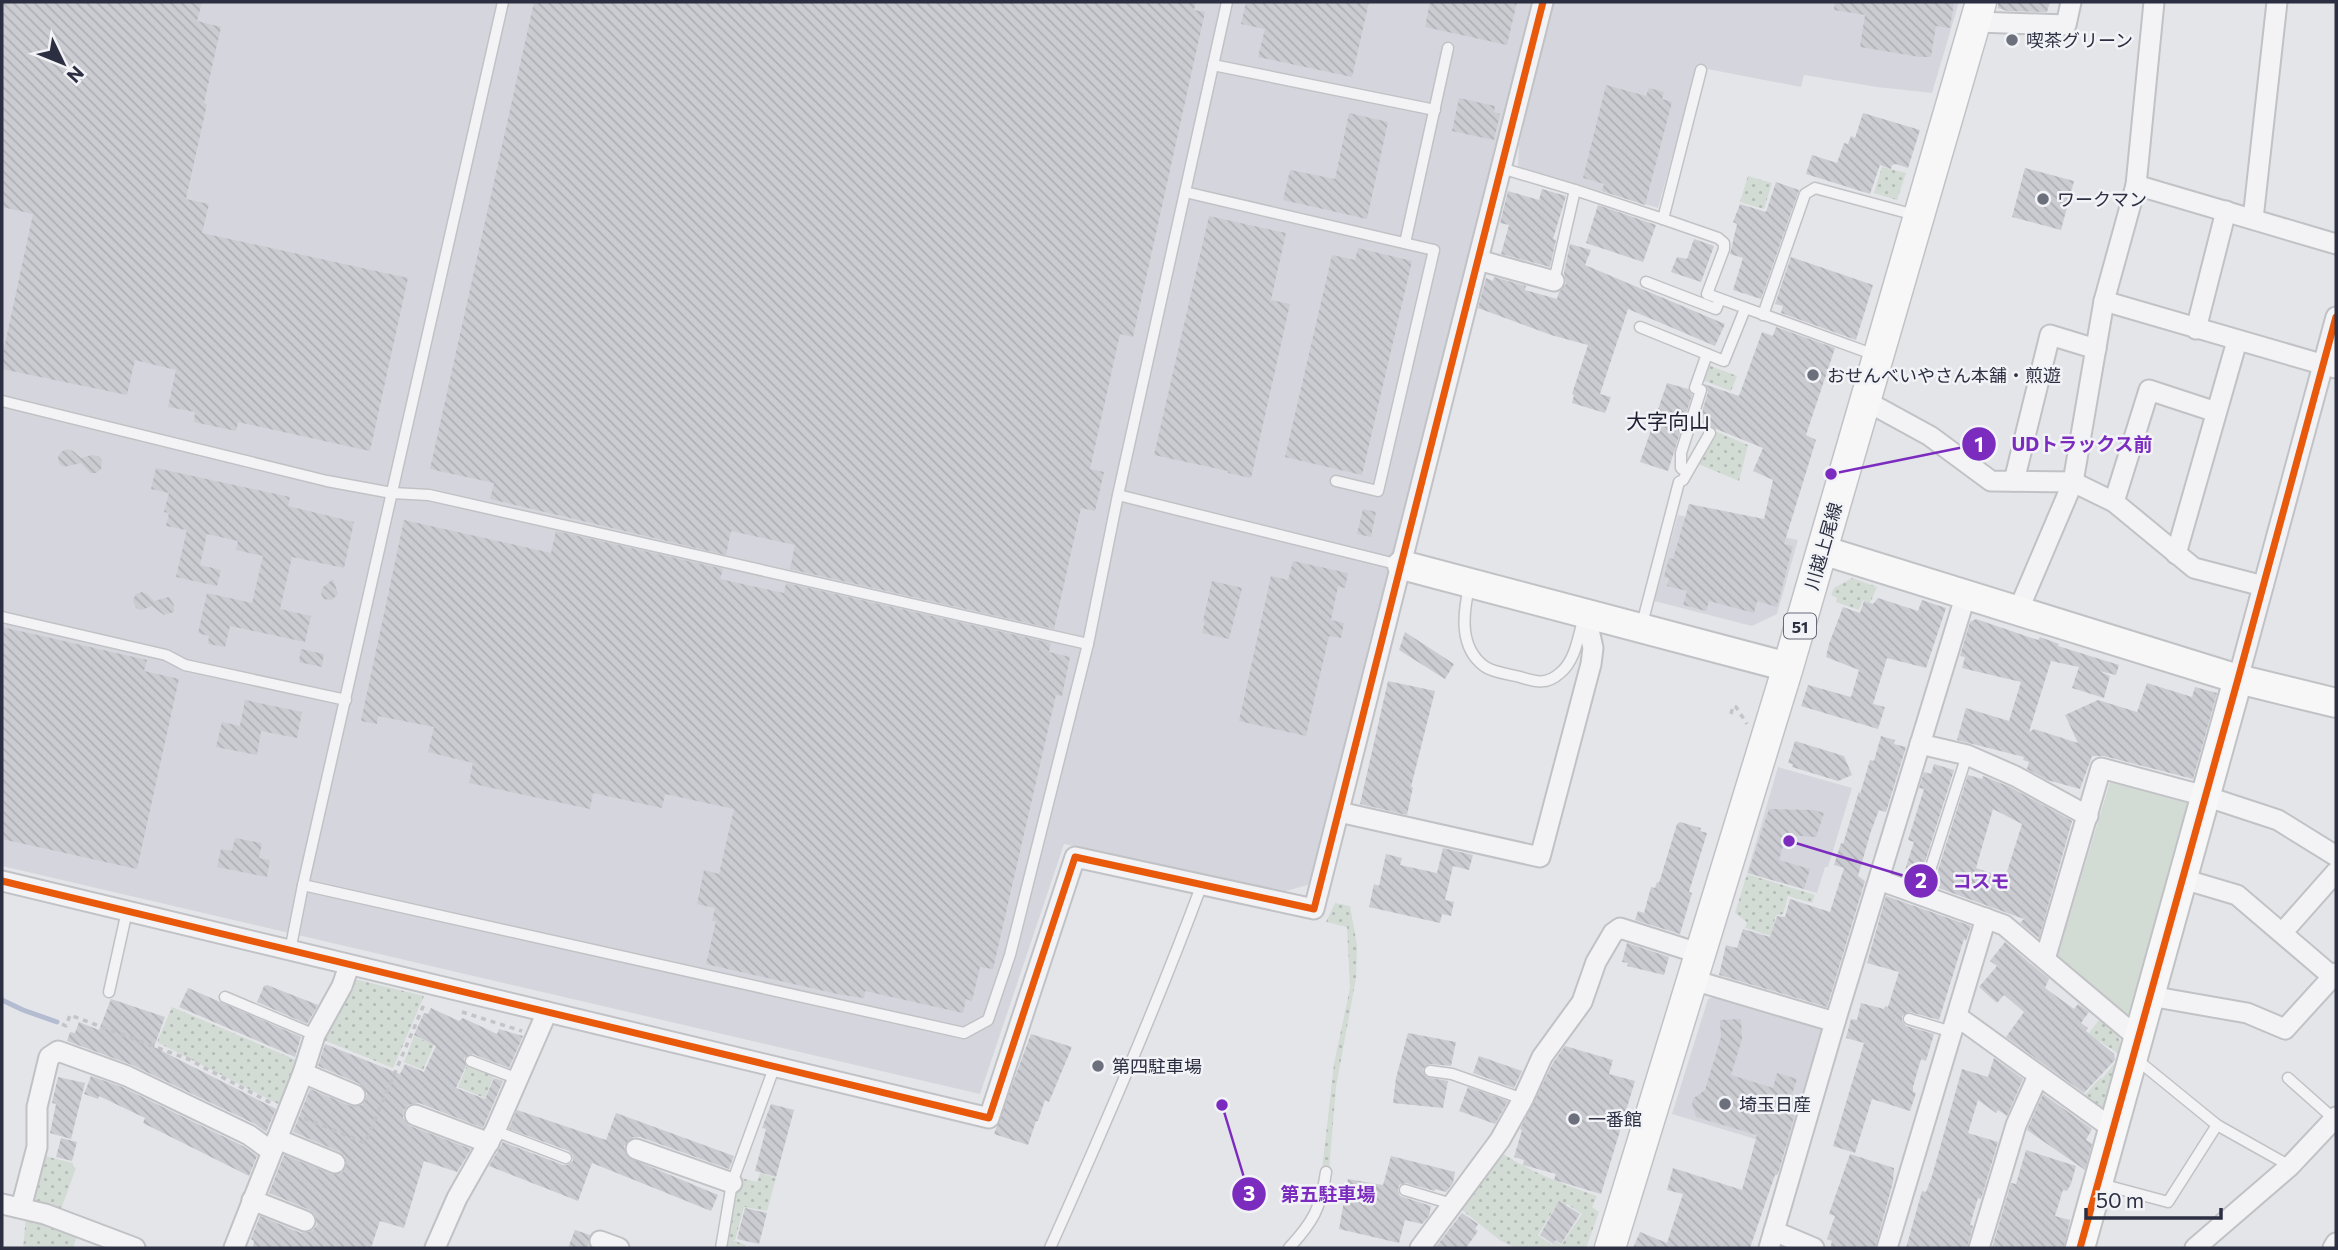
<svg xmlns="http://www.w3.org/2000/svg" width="2338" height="1250" font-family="Commissioner,'Noto Sans JP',sans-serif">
<defs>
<pattern id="grass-dots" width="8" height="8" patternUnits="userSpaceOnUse" patternTransform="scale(1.75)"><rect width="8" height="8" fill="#d3dbd5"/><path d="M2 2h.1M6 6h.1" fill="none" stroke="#b5bcb8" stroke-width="1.8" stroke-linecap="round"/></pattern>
<pattern id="building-back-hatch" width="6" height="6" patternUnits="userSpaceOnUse" patternTransform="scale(1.75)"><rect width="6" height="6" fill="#cbccd1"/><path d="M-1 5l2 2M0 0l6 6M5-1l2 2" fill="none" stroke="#aeb0b5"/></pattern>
</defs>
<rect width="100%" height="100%" fill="#e4e5e9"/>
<g fill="#d5d6dd">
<polygon points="2,2 1536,2 1311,884 1279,893 1064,844 980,1094 2,866"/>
<polygon points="1552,2 1959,2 1932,93 1877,87 1804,75 1801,87 1697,67 1658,208 1518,167 1519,145"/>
<polygon points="1678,515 1798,540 1777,614 1752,626 1654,601"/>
<polygon points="1778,767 1852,788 1828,867 1825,867 1817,893 1747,873"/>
<polygon points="1715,996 1820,1027 1824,1035 1788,1149 1672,1114 1708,999"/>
</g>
<g fill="url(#grass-dots)" fill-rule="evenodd">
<polygon points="1882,167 1906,173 1897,200 1874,193"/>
<polygon points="1748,176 1772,183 1764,209 1740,202"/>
<polygon points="1708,365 1737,376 1731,391 1702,380"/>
<polygon points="1715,431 1748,445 1739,481 1696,463"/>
<polygon points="1852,578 1877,587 1870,603 1863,600 1859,610 1836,602 1837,598 1831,595 1834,588"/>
<polygon points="1747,874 1815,895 1812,903 1788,896 1783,914 1776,915 1771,936 1745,928 1747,922 1735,913"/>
<polygon points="1335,903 1350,906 1357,945 1356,978 1336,1087 1329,1171 1322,1170 1334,1064 1350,988 1347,927 1326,922"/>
<polygon points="354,979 424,996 393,1068 321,1039"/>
<polygon points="172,1007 301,1062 284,1107 157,1042"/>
<polygon points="2099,1020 2117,1033 2122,1047 2119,1054 2099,1041 2082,1062 2072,1055"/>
<polygon points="414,1036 434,1045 423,1070 404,1062"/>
<polygon points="2116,1061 2102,1110 2084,1096 2100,1078 2102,1079"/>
<polygon points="467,1066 494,1076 485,1098 458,1087"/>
<path d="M 1499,1151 C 1530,1172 1562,1184 1597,1196 L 1592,1207 L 1599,1212 L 1586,1248 L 1516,1248 L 1501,1241 L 1458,1207 ZM 1567,1204 L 1582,1214 L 1561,1245 L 1556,1241 L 1552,1245 L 1538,1235 L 1556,1206 L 1564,1207 Z"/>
<polygon points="41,1155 73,1163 72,1166 76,1168 60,1212 35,1204 30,1196"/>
<polygon points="760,1173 776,1178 767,1211 744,1207 735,1240 732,1240 746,1245 745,1248 725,1248 729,1219 741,1178 757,1182"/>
<polygon points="26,1216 78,1234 73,1248 23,1248"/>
</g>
<polygon fill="#d3dbd5" points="2111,779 2193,804 2130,1017 2057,957"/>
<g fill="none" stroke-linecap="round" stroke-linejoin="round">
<polyline stroke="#b4bcd1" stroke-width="5" points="2,1000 23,1010 57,1022"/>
</g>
<g fill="url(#building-back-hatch)" fill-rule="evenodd">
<polygon points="2,2 202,2 197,21 221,27 204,103 207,104 186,199 209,204 202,233 408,278 370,451 238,422 236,431 194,422 195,412 168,407 176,370 135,360 127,395 2,369 2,358 33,214 2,207"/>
<polygon points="534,2 1196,2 1194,10 1205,12 1133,337 1120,334 1090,469 1104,472 1095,511 1081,508 1054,629 790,569 795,545 731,531 726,555 490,499 494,483 430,469"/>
<polygon points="1246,2 1369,2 1352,77 1258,57 1265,29 1241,24"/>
<polygon points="1430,2 1517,2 1507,45 1425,27"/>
<polygon points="1835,2 1954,2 1950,28 1936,26 1931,57 1920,57 1860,47 1865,15 1834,10"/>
<polygon points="1998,2 2050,2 2047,12 2007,11 1998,8"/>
<polygon points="1606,85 1646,96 1649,88 1664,92 1662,99 1672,102 1645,205 1602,191 1604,184 1583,178"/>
<polygon points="1459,98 1495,106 1494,112 1500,114 1494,140 1452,131"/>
<polygon points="1349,113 1388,122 1367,219 1283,200 1290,170 1335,179"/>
<polygon points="1863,113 1920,130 1908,168 1896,164 1892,165 1891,169 1880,165 1870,194 1806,174 1812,155 1837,163 1844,143 1848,144 1851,136 1855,138"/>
<polygon points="2025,168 2074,181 2061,230 2012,217"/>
<polygon points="1776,182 1799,190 1761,299 1733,290 1743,258 1730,254 1737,224 1733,222 1740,204 1766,212"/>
<polygon points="1542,189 1566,196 1553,239 1556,240 1550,267 1501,254 1509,225 1500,223 1508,191 1539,200"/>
<polygon points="1598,205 1656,225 1643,262 1586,243"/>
<polygon points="1209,216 1286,233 1271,300 1290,304 1251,478 1228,473 1228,471 1154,455"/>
<polygon points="1694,239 1714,246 1701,282 1671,272 1677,257 1687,259"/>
<polygon points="1570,244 1591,250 1585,265 1725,324 1715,346 1628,309 1600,394 1611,397 1605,413 1572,403 1574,395 1572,394 1588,345 1551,335 1478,308 1486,278 1493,281 1494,277 1526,286 1525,290 1557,299 1559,292 1566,284 1564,272"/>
<polygon points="1358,248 1412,261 1362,475 1285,457 1332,255 1355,260"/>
<polygon points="1791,257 1873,285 1856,340 1781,313 1783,306 1775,304"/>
<polygon points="1776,327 1835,348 1806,435 1816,440 1784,544 1793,546 1777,607 1757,601 1754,613 1709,601 1706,611 1683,605 1687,591 1667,586 1669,578 1664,577 1669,558 1673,559 1689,504 1764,519 1773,480 1753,471 1763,448 1699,422 1708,392 1704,384 1739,396 1762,332 1773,336"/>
<polygon points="1667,383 1688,389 1692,395 1668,471 1640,462"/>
<polygon points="67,449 73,451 81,458 92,455 98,456 102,460 101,469 96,473 90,473 81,463 64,467 59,464 58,457 61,452"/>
<polygon points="156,468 290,497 288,506 354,522 344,568 292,557 280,609 311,616 305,642 230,626 225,647 208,644 209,636 198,633 207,593 252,603 263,556 236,550 238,541 207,534 200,565 221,570 217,586 176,577 187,530 166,526 169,513 164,512 169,493 151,489"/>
<polygon points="1363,509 1376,512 1371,537 1357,534"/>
<polygon points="404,520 551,553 556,531 723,569 720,579 784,593 786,583 1051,643 1049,652 1070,657 1062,696 1056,695 993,969 980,967 972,1001 966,999 963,1013 865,991 864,998 842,995 706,964 716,921 712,921 715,908 697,904 704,870 719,874 734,809 665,794 662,808 593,793 590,809 469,783 473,763 428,752 434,727 378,716 377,724 361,721"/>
<polygon points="1293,561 1348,573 1345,588 1338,586 1331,620 1344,623 1341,638 1329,636 1306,736 1239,721 1271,576 1288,580"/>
<polygon points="333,579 338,594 332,600 324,599 321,594 322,588"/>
<polygon points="1212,581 1242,588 1229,639 1202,633 1205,621 1203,621"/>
<polygon points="142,592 147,594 154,601 169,597 174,605 174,612 164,615 152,606 141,610 136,608 133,600 136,594"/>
<polygon points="1878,598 1918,611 1922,600 1946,608 1926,668 1887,658 1873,704 1885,707 1878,729 1801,706 1808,685 1851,697 1859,670 1826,657 1829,644 1843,607 1860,613 1864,601 1873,604"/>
<polygon points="1976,619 2038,640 2040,637 2059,644 2058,646 2119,665 2116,675 2099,671 2110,676 2104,698 2072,688 2079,667 2051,661 2029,732 2034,729 2078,743 2065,715 2098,700 2137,712 2147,683 2192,697 2195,687 2217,693 2193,779 2104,756 2092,756 2080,789 2047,780 2027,769 2029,762 2023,760 2024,757 1957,740 1966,708 2009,721 2021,682 1962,668 1965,657 1960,656 1970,622"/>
<polygon points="2,627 147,660 144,671 179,679 137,869 2,839"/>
<polygon points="1405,632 1454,664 1445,679 1399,650"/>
<polygon points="301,649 324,654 322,667 299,662"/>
<polygon points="1388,681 1435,691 1411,787 1413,787 1407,815 1360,804"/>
<polygon points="245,700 302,712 297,738 261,731 257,755 216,747 222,722 240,726"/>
<polygon points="1881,736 1895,740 1894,744 1906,747 1886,812 1879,810 1871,831 1858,876 1865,881 1827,1007 1719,975 1726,945 1737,948 1743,929 1770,937 1777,916 1785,917 1790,899 1830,912 1844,868 1834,865 1841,843 1843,844 1859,791 1860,794 1870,760 1874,761"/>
<polygon points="1795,741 1844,756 1852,775 1838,781 1792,767 1793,764 1788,763"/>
<polygon points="1934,764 1954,770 1919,881 1903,876 1914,842 1908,840 1924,789 1919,788 1924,772 1931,774"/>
<path d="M 1968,775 L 1982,779 L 1983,776 L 2010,787 L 2072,821 L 2039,938 L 2020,923 L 2024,919 L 1933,886 ZM 1993,809 L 2022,824 L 2005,878 L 1976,868 Z"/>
<polygon points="1769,809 1814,810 1824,813 1816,837 1786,835 1779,860 1810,869 1804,889 1748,873"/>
<polygon points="1680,822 1701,828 1700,831 1707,833 1689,892 1692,893 1680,934 1635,920 1638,911 1644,913 1651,887 1655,888 1657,882 1659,883 1677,824"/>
<polygon points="235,838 262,843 259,858 270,860 267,877 217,867 221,849 232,851"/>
<polygon points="1443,848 1473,855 1469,870 1453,866 1445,900 1454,902 1451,916 1442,914 1440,923 1369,907 1374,884 1379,886 1386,854 1402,858 1400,865 1437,873"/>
<polygon points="1886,896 1971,926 1966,941 1964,939 1939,1020 1910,1012 1902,1016 1902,1021 1906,1026 1934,1034 1926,1061 1921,1059 1913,1087 1913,1092 1916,1093 1910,1111 1872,1099 1855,1153 1833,1146 1864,1043 1846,1038 1851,1019 1857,1020 1861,1003 1884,1009 1885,1006 1888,1007 1899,972 1867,963"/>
<polygon points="2005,942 2049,979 2045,988 2074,1009 2078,1004 2089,1012 2081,1023 2088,1028 2086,1031 2114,1054 2115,1060 2084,1093 2006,1037 2024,1012 2004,995 1997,1003 1979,987 1997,966 1990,961"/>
<polygon points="1627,943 1669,957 1664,975 1627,966 1628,963 1622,962"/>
<polygon points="267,985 318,1005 307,1024 257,1002 264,986"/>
<polygon points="188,988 301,1037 295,1057 179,1007"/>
<polygon points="111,999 165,1017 154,1047 276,1109 266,1132 255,1124 132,1065 67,1041 70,1032 75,1033 79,1022 99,1030"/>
<polygon points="431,1008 459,1021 463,1018 497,1034 499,1029 523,1036 509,1068 473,1054 464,1058 466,1066 456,1088 485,1099 494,1078 503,1081 483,1128 419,1103 408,1105 404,1110 403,1118 410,1126 471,1149 457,1172 424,1161 404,1228 380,1221 371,1248 253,1248 254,1241 251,1239 260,1216 301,1233 312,1231 317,1225 315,1214 310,1210 269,1193 284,1155 331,1174 342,1173 346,1167 345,1156 340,1152 293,1132 310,1089 351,1106 362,1105 366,1099 367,1093 360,1084 318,1066 325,1044 400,1074 405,1064 424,1072 436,1046 414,1035 424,1013 428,1014"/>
<polygon points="1741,1019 1742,1039 1731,1075 1773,1088 1777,1073 1797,1079 1791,1097 1799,1099 1779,1171 1777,1175 1775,1175 1750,1248 1633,1248 1640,1232 1667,1243 1683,1194 1667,1190 1673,1168 1742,1190 1757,1135 1696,1117 1692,1103 1694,1098 1705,1090 1721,1037 1720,1020"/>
<polygon points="1408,1033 1456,1042 1451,1066 1430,1064 1423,1069 1426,1077 1448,1081 1443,1108 1393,1103 1396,1078"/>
<polygon points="1031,1034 1072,1047 1049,1102 1045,1100 1038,1121 1036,1121 1028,1145 994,1134"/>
<polygon points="1565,1046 1613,1060 1609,1074 1635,1081 1601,1194 1554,1180 1556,1174 1523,1165 1524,1160 1514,1157 1522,1130 1520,1129 1553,1063"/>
<polygon points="1479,1056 1522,1071 1514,1088 1473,1073"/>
<polygon points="1994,1058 2023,1079 2007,1116 1998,1110 1996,1113 1978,1100 1968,1133 1998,1142 1981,1199 1978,1198 1970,1225 1973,1226 1967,1248 1906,1248 1922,1191 1926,1192 1932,1176 1962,1069 1988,1077"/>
<polygon points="91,1076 122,1087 243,1146 257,1156 249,1176 143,1123 145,1118 99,1096 98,1099 84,1094"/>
<polygon points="58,1077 85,1083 71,1139 50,1133 56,1104 52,1103"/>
<polygon points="1468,1087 1508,1101 1495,1124 1459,1111"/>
<polygon points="2043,1094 2092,1129 2086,1140 2092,1144 2085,1170 2027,1130"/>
<polygon points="771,1104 794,1110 776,1177 755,1171 766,1129 762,1128"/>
<polygon points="517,1110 606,1140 616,1113 734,1156 729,1169 640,1137 633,1137 624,1146 627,1157 718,1195 711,1211 592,1163 578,1201 489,1166 503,1142 563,1165 568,1165 573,1161 573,1156 569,1151 509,1129"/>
<polygon points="61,1138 77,1142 72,1161 56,1157"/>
<polygon points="2026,1150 2076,1166 2071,1184 2067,1191 2063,1190 2055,1216 2070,1220 2064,1248 1992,1248 2011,1183 2016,1184"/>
<polygon points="1850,1154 1894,1168 1893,1182 1875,1248 1830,1248 1832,1241 1827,1239 1835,1216 1829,1214"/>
<polygon points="1391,1156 1455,1172 1453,1183 1446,1192 1435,1189 1435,1191 1406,1183 1399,1185 1398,1191 1400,1196 1431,1206 1429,1216 1422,1224 1405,1220 1399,1243 1339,1229 1348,1179 1383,1185"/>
<polygon points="1559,1201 1580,1214 1561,1244 1556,1240 1553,1244 1540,1235"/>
<polygon points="745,1208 767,1213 759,1244 737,1239"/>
<polygon points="1462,1213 1478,1224 1475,1229 1478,1231 1466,1248 1435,1248"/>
<polygon points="575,1230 590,1235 588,1248 568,1248"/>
</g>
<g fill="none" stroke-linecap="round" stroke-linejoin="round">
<defs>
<g id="lane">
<polyline points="1213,65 1435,110"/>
<polyline points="1501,168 1575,190 1663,219 1701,70"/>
<polyline points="1185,192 1434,250 1378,491 1336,481"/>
<polyline points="1663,219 1718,238 1724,243 1724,249 1707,294 1875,355"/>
<polyline points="1405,243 1448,48"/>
<polyline points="1554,281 1575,190"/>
<polyline points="1646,282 1716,309 1720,299"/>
<polyline points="1763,315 1805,194 1815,188 1915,215"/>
<polyline points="1640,327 1724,361 1745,309"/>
<polyline points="2,401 327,481 392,493 429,495 1088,644"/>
<polyline points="1687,472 1681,468 1681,453 1701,390 1695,388 1707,354"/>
<polyline points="1118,495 1400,565"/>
<path d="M 1469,587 C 1463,614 1459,647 1484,666 C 1493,673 1510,674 1520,677 C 1536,682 1547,685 1560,673 C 1575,661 1578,638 1583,620"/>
<polyline points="2,617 166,655 185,665 346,700"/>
<polyline points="1642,624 1679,482 1683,480 1710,433"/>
<polyline points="303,885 964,1033 988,1020 1010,955 1088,644 1118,495 1227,2"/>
<polyline points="1922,895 1967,755"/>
<polyline points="290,951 303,885 503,2"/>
<polyline points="109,992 127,911"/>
<polyline points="225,997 315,1035"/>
<polyline points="1909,1019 1952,1032"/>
<polyline points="2136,1059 2217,1125 2290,1166"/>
<polyline points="471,1061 518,1079"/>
<polyline points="1430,1071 1452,1074 1523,1099"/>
<polyline points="2288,1078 2334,1119"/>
<polyline points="495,1131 566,1158"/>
<polyline points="2101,1184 2168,1202 2217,1125"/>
<polyline points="1405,1190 1452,1204"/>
<polyline points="721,1248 732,1183 774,1068"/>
<path d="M 1050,1248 C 1104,1128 1156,1008 1202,884"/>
<path d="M 1289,1248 C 1313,1222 1321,1208 1326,1172"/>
</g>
<g id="street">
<polyline points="1976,22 2066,25 2071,2"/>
<polyline points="2136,185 2336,244"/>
<polyline points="2253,219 2277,2"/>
<polyline points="1478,260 1554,281"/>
<polyline points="2104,301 2335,368"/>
<polyline points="2196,329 2226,211"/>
<polyline points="1866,401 1930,436 1991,481 2073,482 2114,502 2194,568 2263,586"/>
<polyline points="2014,481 2050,335 2096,349"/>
<polyline points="2114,502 2149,390 2216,412"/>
<polyline points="2176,554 2237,341"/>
<polyline points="2018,611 2073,482 2104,301 2136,185 2154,2"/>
<polyline points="2238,679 2336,317"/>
<polyline points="1920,744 1967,755 2015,776 2088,816"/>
<polyline points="1339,812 1540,857 1591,664 1593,648 1585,612"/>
<polyline points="2183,879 2237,895 2333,977"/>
<polyline points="1879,880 2004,925 2138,1038"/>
<polyline points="2,881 989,1118 1075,857 1314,909 1543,2"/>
<polyline points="2282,933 2336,872"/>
<polyline points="2045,959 2101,768 2205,796 2278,820 2336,856"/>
<polyline points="1693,980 1835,1022"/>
<polyline points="2150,996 2247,1013 2285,1029 2336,973"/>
<polyline points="1958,1017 2113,1129"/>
<polyline points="303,1073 355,1095"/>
<polyline points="415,1115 489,1143"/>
<polyline points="277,1139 335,1163"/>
<polyline points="636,1149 732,1183"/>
<polyline points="252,1200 305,1221"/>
<polyline points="2,1204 45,1214 135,1248"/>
<polyline points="21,1208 37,1147 37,1107 49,1057 58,1051 127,1076 249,1135 271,1151"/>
<polyline points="1774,1231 1814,1248"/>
<polyline points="600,1241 619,1248"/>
<polyline points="234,1248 303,1073 315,1035 342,986 349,966"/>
<polyline points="435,1248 457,1198 495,1131 547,1012"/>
<polyline points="1420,1248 1500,1140 1523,1099 1542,1057 1582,1002 1596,962 1613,933 1620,928 1701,954"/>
<polyline points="1769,1248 1835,1022 1966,594"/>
<polyline points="1887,1248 1986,918"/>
<polyline points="1979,1248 2016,1125 2038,1076"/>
<polyline points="2195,1248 2290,1166 2336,1117"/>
<polyline points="2333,1248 2336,1243"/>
</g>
<g id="secondary">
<polyline points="1822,550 2238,679 2336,703"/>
<polyline points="1402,565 1788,667"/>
<polyline points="2080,1248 2238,679"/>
</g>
<polyline id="primary" points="1610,1248 1788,667 1981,2"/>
</defs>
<use href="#lane" stroke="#c1c2c5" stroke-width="13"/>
<use href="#street" stroke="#c1c2c5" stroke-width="23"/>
<use href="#secondary" stroke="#c1c2c5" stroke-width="32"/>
<use href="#primary" stroke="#c1c2c6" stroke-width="33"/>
<g stroke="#c3c3c8" stroke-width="3.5" stroke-dasharray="5 5" stroke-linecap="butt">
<polyline points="1731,714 1733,706 1736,707 1747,724"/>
<polyline points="462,1012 522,1031"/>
<polyline points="62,1024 66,1026 70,1015 188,1059 271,1103"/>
<polyline points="304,1118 365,1143 425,1002"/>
</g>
<use href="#lane" stroke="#f3f3f5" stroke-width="10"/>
<use href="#street" stroke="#f3f3f5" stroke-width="19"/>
<use href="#secondary" stroke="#f7f7f7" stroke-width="28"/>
<use href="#primary" stroke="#f7f7f7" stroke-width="30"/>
<defs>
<g id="cycleway">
<polyline points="2,881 989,1118 1075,857 1314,909 1543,2"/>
<polyline points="2080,1248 2238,679 2336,317"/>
</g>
</defs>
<use href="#cycleway" stroke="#f2f3f7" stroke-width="11"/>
<use href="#cycleway" stroke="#e8590c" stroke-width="7"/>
</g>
<g fill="#6c6f7c" stroke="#f2f3f7" stroke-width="2.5">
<circle cx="2012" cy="40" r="7"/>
<circle cx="2043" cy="199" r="7"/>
<circle cx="1813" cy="375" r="7"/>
<circle cx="1098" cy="1066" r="7"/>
<circle cx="1725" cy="1104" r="7"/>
<circle cx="1574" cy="1119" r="7"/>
</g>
<g text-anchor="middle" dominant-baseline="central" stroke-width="5" stroke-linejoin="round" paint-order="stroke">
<rect fill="#f2f3f7" stroke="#676a78" stroke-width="2" x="1784" y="613.5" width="32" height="25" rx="5"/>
<g font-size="16" font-weight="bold" fill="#2c2f41">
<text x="1800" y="626">51</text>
</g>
<g font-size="18" fill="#2c2f41" stroke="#f2f3f7" text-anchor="start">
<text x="2026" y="40">喫茶グリーン</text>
<text x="2057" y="199">ワークマン</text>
<text x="1827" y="375">おせんべいやさん本舗・煎遊</text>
<text x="1112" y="1066">第四駐車場</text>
<text x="1739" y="1104">埼玉日産</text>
<text x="1588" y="1119">一番館</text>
</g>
<g font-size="18" fill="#2c2f41" stroke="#f2f3f7">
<text transform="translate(1823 546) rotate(-74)">川越上尾線</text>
</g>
<g font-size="21" fill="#1e2032" stroke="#f2f3f7">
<text x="1668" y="420">大字向山</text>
</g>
</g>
<path fill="none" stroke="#7b2cbf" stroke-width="2.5" d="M1831 474L1979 444M1789 841L1921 881M1222 1105L1249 1194"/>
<g fill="#7b2cbf" stroke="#f2f3f7" stroke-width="2.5">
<circle cx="1831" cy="474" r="7"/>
<circle cx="1789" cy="841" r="7"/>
<circle cx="1222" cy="1105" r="7"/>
<circle cx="1979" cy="444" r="18"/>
<circle cx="1921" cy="881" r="18"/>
<circle cx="1249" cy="1194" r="18"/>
</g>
<g font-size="21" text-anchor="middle" font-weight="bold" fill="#fff">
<text x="1979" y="452">1</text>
<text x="1921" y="888">2</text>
<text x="1249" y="1201">3</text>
</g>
<g font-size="19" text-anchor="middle" font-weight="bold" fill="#7b2cbf" stroke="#f2f3f7" stroke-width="5" stroke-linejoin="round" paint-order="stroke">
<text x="2082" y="451">UDトラックス前</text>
<text x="1981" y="888">コスモ</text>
<text x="1328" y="1201">第五駐車場</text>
</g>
<rect width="2338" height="1250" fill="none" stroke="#2c2f41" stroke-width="7"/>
<g transform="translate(63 63) rotate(133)" stroke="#f2f3f7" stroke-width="5" paint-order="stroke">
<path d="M0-5L12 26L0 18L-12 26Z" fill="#2c2f41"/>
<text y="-10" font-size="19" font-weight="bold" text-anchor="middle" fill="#2c2f41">N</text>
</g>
<path d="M2086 1208v10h135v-10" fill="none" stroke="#2c2f41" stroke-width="3.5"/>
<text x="2096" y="1208" font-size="21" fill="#2c2f41" stroke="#f2f3f7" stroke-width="5" paint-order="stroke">50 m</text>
</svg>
